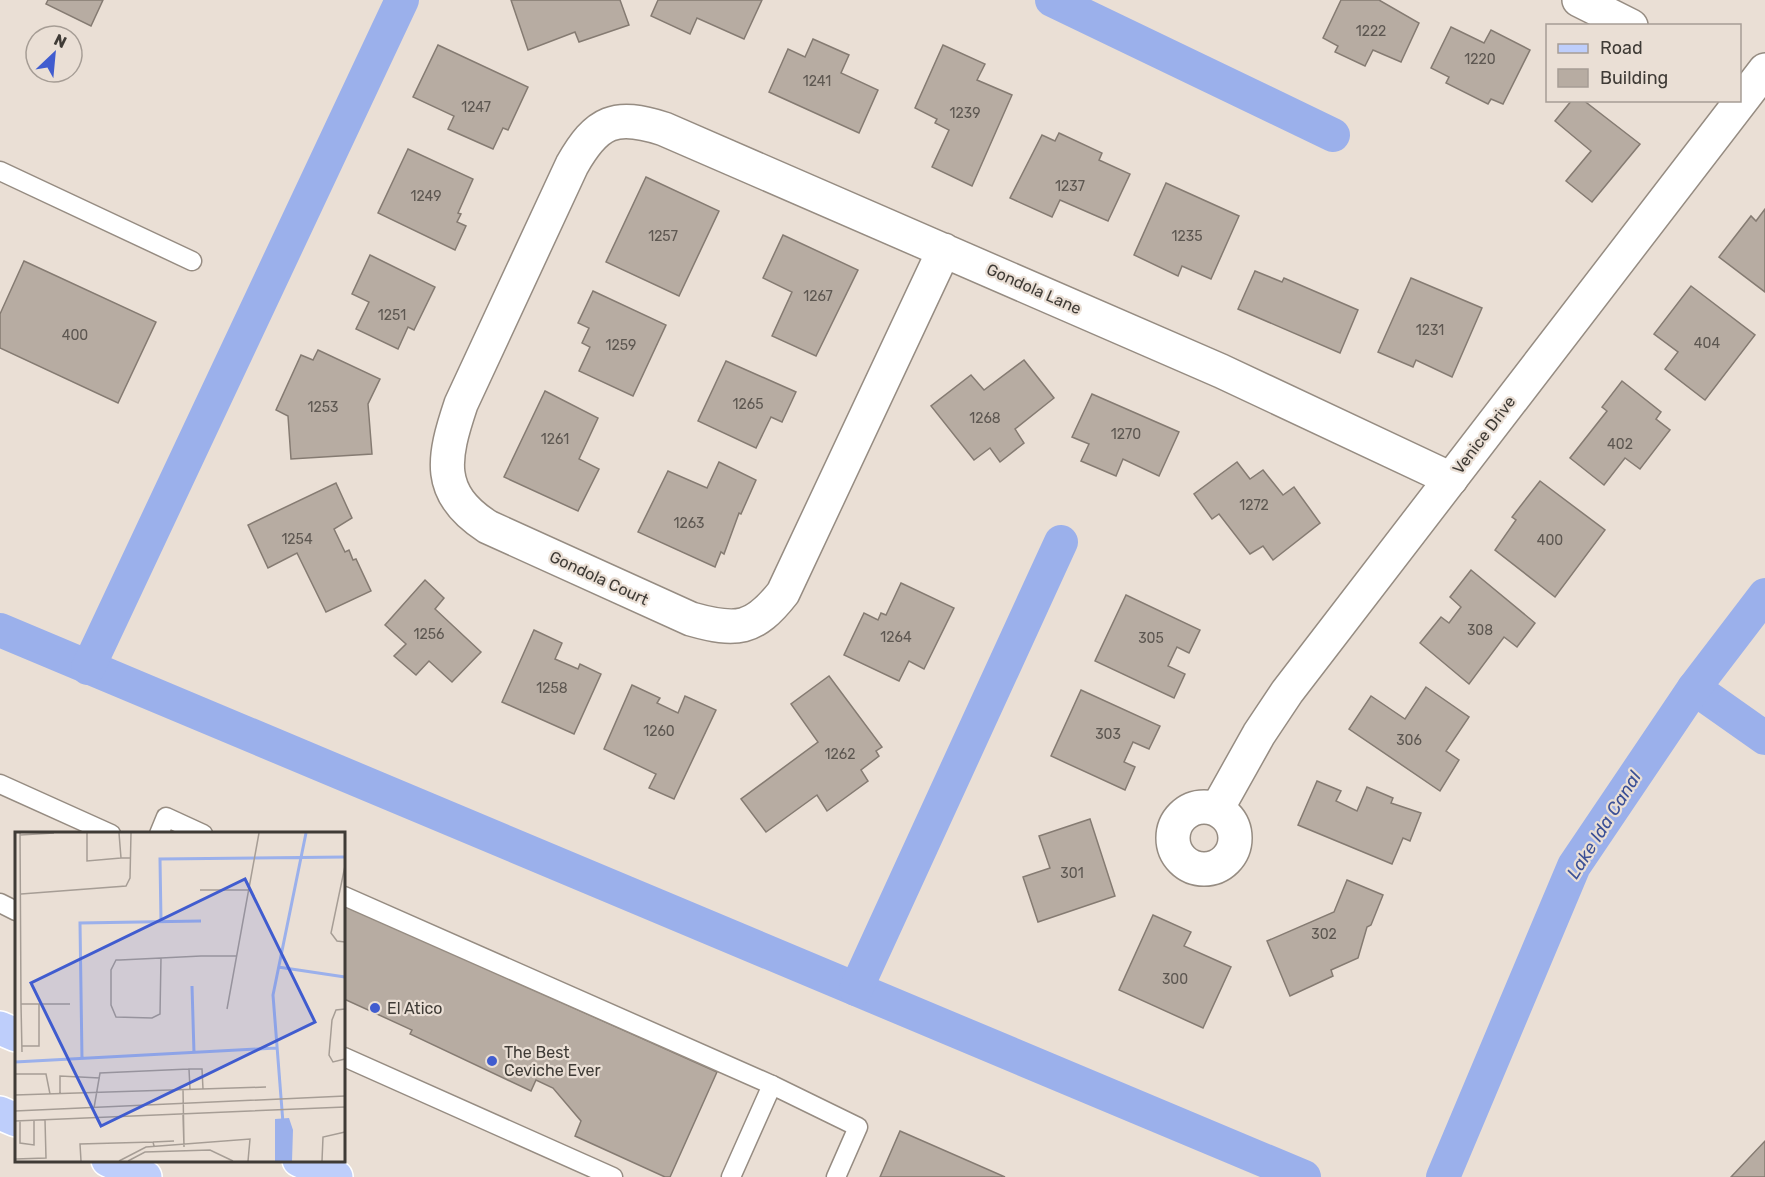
<svg xmlns="http://www.w3.org/2000/svg" width="1765" height="1177" font-family="Rubik,sans-serif">
<rect width="100%" height="100%" fill="#eadfd5"/>
<g fill="none" stroke-linecap="round" stroke-linejoin="round">
<g stroke="#9bb0eb" stroke-width="34">
<polyline points="1052,0 1333,135"/>
<polyline points="0,630 1304,1177"/>
<polyline points="88,668 402,0"/>
<polyline points="1694,688 1765,738"/>
<polyline points="856,989 1061,542"/>
<polyline points="1443,1177 1574,866 1694,688 1765,595"/>
</g>
</g>
<g fill="#b7aca2" stroke="#857b72" stroke-width="1.5">
<polygon points="48,0 103,0 91,26 46,4"/>
<polygon points="511,0 620,0 629,25 579,42 575,32 528,50"/>
<polygon points="658,0 762,0 744,39 697,18 690,34 651,16"/>
<polygon points="1341,0 1379,0 1419,23 1401,62 1373,50 1365,66 1335,52 1338,46 1323,38"/>
<polygon points="1451,27 1484,43 1491,30 1530,50 1503,104 1491,99 1488,104 1446,83 1449,77 1431,68"/>
<polygon points="813,39 849,55 841,73 878,90 859,133 769,92 788,49 805,57"/>
<polygon points="438,45 528,87 508,130 503,128 493,149 448,129 454,116 413,97"/>
<polygon points="943,45 985,64 977,80 1012,95 972,186 932,167 949,130 935,123 937,119 915,108"/>
<polygon points="1572,100 1583,100 1640,144 1592,202 1566,181 1591,151 1555,121"/>
<polygon points="1059,133 1102,153 1099,160 1130,174 1108,221 1060,200 1052,217 1010,198 1042,135 1055,141"/>
<polygon points="408,149 473,179 458,213 461,214 457,222 466,226 455,250 378,213"/>
<polygon points="646,177 719,211 679,296 606,262"/>
<polygon points="1166,183 1239,216 1211,279 1182,266 1178,276 1134,255"/>
<polygon points="1765,209 1765,292 1719,257 1751,216 1756,221"/>
<polygon points="783,235 858,270 816,356 772,336 792,292 763,278"/>
<polygon points="370,255 435,287 414,330 408,327 398,349 356,329 369,302 352,294"/>
<polygon points="24,261 156,322 118,403 0,348 0,314"/>
<polygon points="1255,271 1282,282 1284,278 1358,310 1340,353 1238,309"/>
<polygon points="1411,278 1482,308 1452,377 1416,360 1413,367 1378,352"/>
<polygon points="1691,286 1755,335 1705,400 1665,369 1678,352 1654,334"/>
<polygon points="593,291 666,325 633,396 579,371 590,347 582,343 589,328 578,323"/>
<polygon points="318,350 380,379 368,404 372,454 291,459 288,416 276,410 301,355 313,360"/>
<polygon points="1024,360 1054,398 1015,429 1024,443 1000,462 990,448 974,460 931,406 971,375 984,390"/>
<polygon points="726,361 796,392 782,422 771,417 756,448 698,421"/>
<polygon points="1622,381 1661,412 1656,419 1670,430 1640,469 1625,458 1604,485 1570,458 1607,411 1602,407"/>
<polygon points="545,391 598,418 579,459 599,469 578,511 504,477"/>
<polygon points="1092,394 1179,432 1159,476 1123,459 1116,476 1081,461 1089,444 1072,437"/>
<polygon points="719,462 756,480 741,514 739,513 724,554 721,552 715,567 638,532 668,471 707,488"/>
<polygon points="1237,462 1250,479 1263,470 1283,495 1294,487 1320,523 1273,560 1263,546 1250,554 1219,514 1212,519 1194,494"/>
<polygon points="1540,481 1605,530 1555,597 1495,550 1516,520 1512,517"/>
<polygon points="336,483 352,518 334,529 345,552 349,550 353,560 356,559 371,591 326,612 297,553 268,568 248,525"/>
<polygon points="1471,570 1535,623 1517,647 1504,637 1469,684 1420,643 1441,617 1449,623 1461,607 1450,597"/>
<polygon points="425,580 444,598 435,609 481,652 452,682 429,661 416,675 394,656 406,644 385,625"/>
<polygon points="901,583 954,608 924,669 909,661 899,681 844,655 864,613 878,620 881,613 886,615"/>
<polygon points="1126,595 1200,630 1189,653 1177,647 1168,666 1185,674 1174,698 1095,661"/>
<polygon points="534,630 562,643 555,659 578,669 580,664 601,674 574,734 502,702"/>
<polygon points="829,676 882,747 876,751 879,756 861,770 868,781 827,811 817,795 766,832 741,799 818,742 791,704"/>
<polygon points="632,685 660,698 657,703 678,713 685,696 716,710 674,799 649,788 656,774 604,749"/>
<polygon points="1426,687 1469,717 1446,751 1459,760 1440,791 1349,729 1371,696 1405,719"/>
<polygon points="1081,690 1160,726 1149,749 1133,742 1124,762 1135,767 1125,790 1051,756"/>
<polygon points="1317,781 1341,791 1336,801 1357,811 1367,787 1393,798 1391,803 1421,813 1410,841 1403,838 1392,864 1298,825"/>
<polygon points="1090,819 1115,896 1038,922 1023,877 1050,868 1039,836"/>
<polygon points="1347,880 1383,895 1371,925 1367,927 1358,958 1331,970 1333,976 1290,996 1267,941 1334,912"/>
<polygon points="344,905 717,1072 670,1177 665,1177 575,1136 581,1121 553,1088 536,1080 531,1091 410,1034 412,1030 344,999"/>
<polygon points="1153,915 1191,932 1184,946 1231,967 1203,1028 1119,990"/>
<polygon points="900,1131 1005,1177 880,1177"/>
<polygon points="1765,1141 1765,1177 1731,1177"/>
</g>
<g fill="none" stroke-linecap="round" stroke-linejoin="round">
<defs>
<g id="lane">
<polyline points="0,171 192,261"/>
<polyline points="0,784 111,834"/>
<polyline points="159,834 166,817 203,834"/>
<polyline points="344,896 772,1085"/>
<polyline points="0,903 16,911"/>
<polyline points="344,1057 613,1177"/>
<polyline points="731,1177 772,1085 858,1127 836,1177"/>
</g>
<g id="street">
<polyline points="1579,0 1631,26"/>
<path d="M 944,250 L 783,593 C 754,630 737,632 691,619 L 488,527 C 435,493 443,458 461,404 L 572,165 C 597,121 615,113 664,129 L 1221,371 L 1451,479"/>
<circle cx="1204" cy="838" r="31"/>
<polyline points="1217,809 1259,734 1287,692 1765,70"/>
</g>
<g id="primary">
<polyline points="0,1028 16,1035"/>
<polyline points="0,1113 16,1120"/>
<polyline points="108,1160 145,1177"/>
<polyline points="299,1160 336,1177"/>
</g>
</defs>
<use href="#lane" stroke="#968c82" stroke-width="21"/>
<use href="#street" stroke="#968c82" stroke-width="36"/>
<use href="#primary" stroke="#fff" stroke-width="36"/>
<use href="#lane" stroke="#fff" stroke-width="18"/>
<use href="#street" stroke="#fff" stroke-width="33"/>
<use href="#primary" stroke="#becefb" stroke-width="33"/>
</g>
<g fill="#405ccf" stroke="#eadfd5" stroke-width="2">
<circle cx="375" cy="1008" r="6"/>
<circle cx="492" cy="1061" r="6"/>
</g>
<g text-anchor="middle" dominant-baseline="central" stroke-width="4.5" stroke-linejoin="round" paint-order="stroke">
<g font-size="14" fill="#5d5751">
<text x="1371" y="31">1222</text>
<text x="1480" y="59">1220</text>
<text x="817" y="81">1241</text>
<text x="476" y="107">1247</text>
<text x="965" y="113">1239</text>
<text x="1070" y="186">1237</text>
<text x="426" y="196">1249</text>
<text x="663" y="236">1257</text>
<text x="1187" y="236">1235</text>
<text x="818" y="296">1267</text>
<text x="392" y="315">1251</text>
<text x="1430" y="330">1231</text>
<text x="75" y="335">400</text>
<text x="1707" y="343">404</text>
<text x="621" y="345">1259</text>
<text x="748" y="404">1265</text>
<text x="323" y="407">1253</text>
<text x="985" y="418">1268</text>
<text x="1126" y="434">1270</text>
<text x="555" y="439">1261</text>
<text x="1620" y="444">402</text>
<text x="1254" y="505">1272</text>
<text x="689" y="523">1263</text>
<text x="297" y="539">1254</text>
<text x="1550" y="540">400</text>
<text x="1480" y="630">308</text>
<text x="429" y="634">1256</text>
<text x="896" y="637">1264</text>
<text x="1151" y="638">305</text>
<text x="552" y="688">1258</text>
<text x="659" y="731">1260</text>
<text x="1108" y="734">303</text>
<text x="1409" y="740">306</text>
<text x="840" y="754">1262</text>
<text x="1072" y="873">301</text>
<text x="1324" y="934">302</text>
<text x="1175" y="979">300</text>
</g>
<g font-size="16" fill="#3f3b36" stroke="#eadfd5">
<text transform="translate(1034 289) rotate(24)">Gondola Lane</text>
<text transform="translate(1484 435) rotate(-53)">Venice Drive</text>
<text transform="translate(599 578) rotate(25)">Gondola Court</text>
</g>
<g font-size="16" fill="#3f3b36" stroke="#eadfd5" text-anchor="start">
<text x="387" y="1008">El Atico</text>
<text x="504" y="1052">The Best<tspan x="504" dy="18">Ceviche Ever</tspan></text>
</g>
<g font-size="18" font-style="italic" fill="#3b5096" stroke="#eadfd5">
<text transform="translate(1604 825) rotate(-58)">Lake Ida Canal</text>
</g>
</g>
<g transform="translate(15 832)">
<rect width="330" height="330" fill="#eadfd5"/>
<path d="M 274,286 L 278,298 L 277,329 L 260,329 L 260,287 Z" fill="#9bb0eb"/>
<path fill="none" stroke="#9bb0eb" stroke-width="3" d="M 146,89 L 145,27 L 330,25M 263,135 L 330,145M 177,154 L 179,221M 67,227 L 65,91 L 186,89M 0,230 L 261,216M 268,291 L 258,163 L 291,1"/>
<path fill="none" stroke="#a69d95" stroke-width="1.5" d="M 5,1 L 6,172 L 55,172M 72,1 L 72,29 L 106,26M 104,1 L 106,26 L 115,26M 5,3 L 39,1M 330,34 L 316,101 L 322,109 L 330,110M 185,58 L 234,58M 6,62 L 111,54 L 115,46 L 116,1M 146,126 L 145,182 L 137,186 L 101,185 L 96,173 L 96,138 L 101,128 L 105,128 L 146,126 L 186,124 L 221,124M 6,172 L 7,220M 212,177 L 244,1M 330,177 L 321,178 L 317,188 L 314,223 L 318,230 L 330,227M 7,214 L 24,214 L 24,172M 0,242 L 31,242 L 35,262M 168,257 L 169,314M 175,257 L 174,237 L 187,237 L 188,257M 45,262 L 45,244 L 85,246M 0,263 L 251,255M 79,276 L 85,241 L 174,237M 0,279 L 330,264M 168,283 L 169,315M 0,289 L 330,275M 5,289 L 5,311 L 19,313 L 19,289M 138,310 L 159,309M 0,327 L 31,326 L 30,288M 66,329 L 65,312 L 138,310 L 139,314M 104,329 L 131,315 L 235,307 L 233,329M 113,329 L 130,320 L 195,318 L 218,329M 307,329 L 308,305 L 330,300"/>
<path fill="#405ccf" fill-opacity="0.15" stroke="#405ccf" stroke-width="3" d="M 230,47 L 300,190 L 86,294 L 16,151 Z"/>
<rect width="330" height="330" fill="none" stroke="#3f3b36" stroke-width="3"/>
</g>
<rect x="1546" y="24" width="195" height="78" fill="#eadfd5" stroke="#a69d95" stroke-width="1.5"/>
<rect x="1558" y="44" width="30" height="9" fill="#becefb" stroke="#a69d95" stroke-width="1.5"/>
<text x="1600" y="54" font-size="18" fill="#3f3b36">Road</text>
<rect x="1558" y="69" width="30" height="18" fill="#b7aca2" stroke="#a69d95" stroke-width="1.5"/>
<text x="1600" y="84" font-size="18" fill="#3f3b36">Building</text>
<g transform="translate(54 54) rotate(26)"><circle r="28" fill="#eadfd5" stroke="#a69d95" stroke-width="1.5"/>
<path d="M0-4.5L10 22L0 15L-10 22Z" fill="#405ccf"/>
<text y="-9" font-size="16" font-weight="bold" text-anchor="middle" fill="#3f3b36">N</text>
</g>
</svg>
